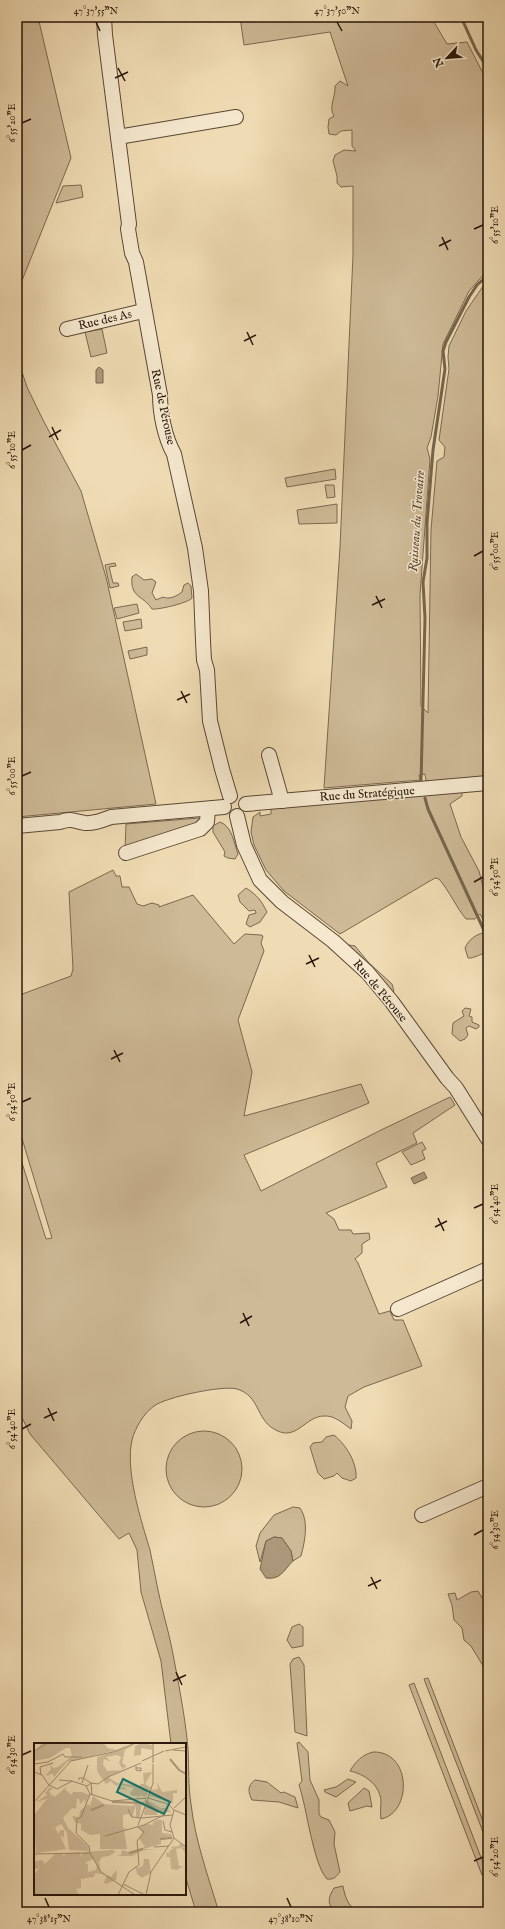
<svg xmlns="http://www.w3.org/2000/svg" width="505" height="1929" font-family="'IM FELL English',serif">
<rect width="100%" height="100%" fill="#f0dcb4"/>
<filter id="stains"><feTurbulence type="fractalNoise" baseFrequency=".005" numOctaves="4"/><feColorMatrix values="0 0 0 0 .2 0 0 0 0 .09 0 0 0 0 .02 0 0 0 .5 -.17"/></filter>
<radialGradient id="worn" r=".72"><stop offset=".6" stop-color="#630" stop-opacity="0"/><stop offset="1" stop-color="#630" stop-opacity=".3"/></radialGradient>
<g fill="#ceba97" stroke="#7b6850">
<polygon points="17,17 38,17 71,158 19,288 17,324"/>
<path d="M 240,17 L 431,17 L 447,44 L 467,42 L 488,83 L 488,270 L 469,291 L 443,344 L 438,396 L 431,437 L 427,448 L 430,459 L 420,595 L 421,706 L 428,713 L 431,530 L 437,461 L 444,457 L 445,447 L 439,440 L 449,369 L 448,357 L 449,346 L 466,311 L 488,279 L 488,778 L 426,781 L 425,774 L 419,775 L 420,780 L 324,788 L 340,547 L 353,255 L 353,186 L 341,187 L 337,183 L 337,176 L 333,161 L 335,155 L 344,150 L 356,151 L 352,146 L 352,130 L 341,131 L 336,135 L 329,134 L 328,127 L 329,119 L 334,116 C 328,107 336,97 335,86 L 340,81 L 348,86 L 330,32 L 244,45 Z"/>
<polygon points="81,185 83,197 56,203 63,186"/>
<polygon points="102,329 107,353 91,357 85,332"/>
<polygon points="17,357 27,387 43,420 81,491 106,577 156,804 17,817"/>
<polygon points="335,469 336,479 287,487 285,478"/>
<polygon points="325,485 334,485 335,497 327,498"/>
<polygon points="337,504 337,523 299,524 297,510"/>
<polygon points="115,563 116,566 109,567 113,583 118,583 119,586 110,588 105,565"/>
<path d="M 136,574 L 144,580 L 152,579 L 156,582 L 152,593 L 156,600 L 163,597 C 169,600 177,596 182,592 L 184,585 L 188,583 L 191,586 L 192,598 C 188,603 158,610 152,609 C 143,595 130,598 132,577 Z"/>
<polygon points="137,604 139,613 117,619 114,608"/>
<polygon points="141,619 142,628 125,631 123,622"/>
<polygon points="147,647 147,655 130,659 128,651"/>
<path d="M 462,790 L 462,796 L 450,804 L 461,837 L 479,871 L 488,905 L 488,929 L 480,914 L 475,919 L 466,919 C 456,907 450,892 439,879 L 435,878 L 340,934 L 284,891 L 266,870 L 254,845 L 251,832 L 253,817 L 260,812 L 260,816 L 271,814 L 271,807 Z"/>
<polygon points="199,818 201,821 197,825 125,848 126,824"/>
<path d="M 220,822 C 232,826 234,843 238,854 L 235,859 L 228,858 L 224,856 L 225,852 L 213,832 L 213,826 Z"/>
<path d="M 113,870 L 116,876 L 120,876 L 122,887 L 129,887 L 137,904 L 143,906 L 152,903 L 159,905 L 159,907 L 193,895 L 234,944 L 245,934 L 261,935 L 263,936 L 261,943 L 264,951 L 238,1020 L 252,1072 L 244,1116 L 361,1084 L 369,1103 L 244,1155 L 261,1191 L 381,1130 L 450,1097 L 455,1105 L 413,1133 L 417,1143 L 376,1163 L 387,1187 L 326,1213 L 334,1219 L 339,1230 L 351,1230 L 353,1234 L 369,1233 L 370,1239 L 362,1244 L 362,1253 L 355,1259 L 358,1263 L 379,1314 L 390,1311 L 394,1320 L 403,1320 L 422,1366 L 364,1387 L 348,1396 L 345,1407 L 352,1421 L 351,1429 C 344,1424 334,1415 324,1416 C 305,1416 296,1443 274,1429 C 256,1419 260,1396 237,1389 C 223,1385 166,1397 154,1406 C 144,1413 135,1428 132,1440 C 125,1471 141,1520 150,1550 C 153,1563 155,1577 158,1590 C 162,1610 168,1629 172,1649 C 178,1681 185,1715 188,1748 C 189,1767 188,1786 191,1804 C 195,1839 207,1873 217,1906 L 217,1912 L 196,1912 L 185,1875 L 185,1744 L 171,1744 L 161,1661 L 141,1592 L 137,1550 L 129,1533 L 119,1539 L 30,1434 L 17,1407 L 17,1147 L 46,1239 L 52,1238 L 17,1122 L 17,996 L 71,976 L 73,969 L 69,892 Z"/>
<path d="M 246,888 C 257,895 261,900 267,912 L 260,922 L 250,927 L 246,924 L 249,915 L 256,913 L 255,910 L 249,911 L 240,902 L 238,895 Z"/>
<path d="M 488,932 L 488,953 C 480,953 474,959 468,958 L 465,948 C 469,939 477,933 488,932 Z"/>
<polygon points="349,945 355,946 369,963 392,984 394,991 392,993 350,948"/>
<polygon points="465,1008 471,1009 469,1016 472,1017 472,1022 479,1025 479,1027 476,1029 469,1026 466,1028 468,1035 465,1039 460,1041 452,1034 453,1023 464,1016 462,1011"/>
<polygon points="422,1142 426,1149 422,1151 425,1159 411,1165 402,1152"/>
<circle cx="204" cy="1469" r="38"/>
<path d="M 334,1435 C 346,1445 357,1462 356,1478 L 351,1481 L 342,1478 L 337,1473 L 334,1476 L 324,1479 L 318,1473 L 310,1447 L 313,1443 L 322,1442 L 326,1437 Z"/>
<path d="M 293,1507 L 300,1508 C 309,1521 305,1541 301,1556 L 293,1561 L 291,1551 L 282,1538 L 274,1537 L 266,1541 L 260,1562 L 256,1546 L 260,1533 L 274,1515 Z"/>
<polygon points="478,1591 482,1598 488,1596 488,1674 471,1646 464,1640 462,1628 454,1620 452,1605 448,1594 455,1593 457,1600 471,1592"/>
<polygon points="299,1624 303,1627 303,1646 292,1648 287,1640 292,1627"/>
<polygon points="299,1657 304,1665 307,1736 295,1732 290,1664 293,1659"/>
<polygon points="428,1678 488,1834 488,1845 424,1679"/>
<polygon points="414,1683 487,1873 482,1875 409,1685"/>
<path d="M 299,1742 L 308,1752 L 310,1780 L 319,1800 L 319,1814 L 321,1817 L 329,1820 L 335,1832 L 334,1844 L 340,1872 C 336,1876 335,1880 327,1879 C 313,1864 307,1808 299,1785 L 302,1781 L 297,1743 Z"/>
<path d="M 373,1752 C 412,1751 412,1813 381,1819 C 380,1812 381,1806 381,1800 C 379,1784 364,1774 350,1771 C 356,1761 362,1755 373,1752 Z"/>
<polygon points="348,1779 356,1782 336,1797 325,1792 324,1790 336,1787"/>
<path d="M 255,1780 L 267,1782 L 281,1793 L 284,1792 L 295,1797 L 298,1808 L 279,1802 L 252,1800 C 248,1792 247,1786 255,1780 Z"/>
<polygon points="364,1788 369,1791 372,1807 367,1806 350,1811 348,1803"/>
<path d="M 343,1886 C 345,1897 348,1906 358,1912 C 352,1912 343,1914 338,1912 C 326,1907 328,1897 334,1888 Z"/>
</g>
<g fill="#ac987a" stroke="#77644d">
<polygon points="99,367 103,370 103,383 96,383 96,370"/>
<polygon points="424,1172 427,1178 414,1184 411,1178"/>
<path d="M 274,1537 L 282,1538 L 291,1551 L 293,1561 C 283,1571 281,1580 266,1578 L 260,1569 L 266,1541 Z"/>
</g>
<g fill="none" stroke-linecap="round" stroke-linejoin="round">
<g stroke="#77644d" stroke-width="3">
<polyline points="461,17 476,50 488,69"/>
<polyline points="421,783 425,618 423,582 427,558 427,523 433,450 445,369 443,351 446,342 469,297 477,285 488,275"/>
<polyline points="425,798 428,809 488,939"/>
</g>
<defs>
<g id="minor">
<path d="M 104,17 L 105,35 L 129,224 L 128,229 L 132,253 L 136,262 L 160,395 C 160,414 165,438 174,454 L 195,548 L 201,591 L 203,641 L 204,660 L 207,670 L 210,721 L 222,769 L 230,796"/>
<polyline points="118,137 236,117"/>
<polyline points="67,329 143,311"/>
<polyline points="269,755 282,801"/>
<polyline points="246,804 488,783"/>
<polyline points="237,816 244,845 260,880 282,902 333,941 367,972 392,1002 447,1078 456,1088 488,1139"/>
<path d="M 17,826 L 60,822 C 71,818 74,821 85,823 C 94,824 103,820 111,817 L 224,807"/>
<polyline points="126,853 200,829 207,822 208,809"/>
<polyline points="398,1309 488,1269"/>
<polyline points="422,1515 488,1486"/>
</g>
</defs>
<use href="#minor" stroke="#5a4734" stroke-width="16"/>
<use href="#minor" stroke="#f5e8ce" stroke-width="14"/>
</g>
<path fill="none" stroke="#28150a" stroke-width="1.5" d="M 96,22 L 100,31M 337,22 L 342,31M 118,68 L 125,81M 115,78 L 128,72M 22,123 L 31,119M 474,229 L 483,225M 442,237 L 448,250M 439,246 L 451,240M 247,332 L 253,345M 244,341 L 256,335M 52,427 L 58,440M 49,437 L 61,430M 22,450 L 31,445M 474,556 L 483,551M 376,596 L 382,608M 372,605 L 385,599M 181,691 L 187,703M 177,700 L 190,694M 22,776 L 31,772M 474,882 L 483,877M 309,955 L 315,967M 306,964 L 319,958M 114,1050 L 120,1062M 111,1059 L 123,1053M 22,1102 L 31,1098M 474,1208 L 483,1204M 438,1218 L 444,1231M 435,1227 L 447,1221M 243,1313 L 249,1326M 240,1323 L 252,1316M 48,1408 L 54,1421M 44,1418 L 57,1412M 22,1429 L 31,1424M 474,1535 L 483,1530M 371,1577 L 377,1589M 368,1586 L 381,1580M 176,1672 L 182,1685M 173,1681 L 186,1675M 22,1755 L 31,1751M 474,1861 L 483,1857M 45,1898 L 49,1907M 287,1898 L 291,1907"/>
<g text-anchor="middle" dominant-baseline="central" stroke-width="3" stroke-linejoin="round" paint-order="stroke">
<g font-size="12" fill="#28150a" stroke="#f5e8ce">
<text transform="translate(105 320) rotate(-13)">Rue des As</text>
<text transform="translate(163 407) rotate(78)">Rue de Pérouse</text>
<text transform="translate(367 794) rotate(-4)">Rue du Stratégique</text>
<text transform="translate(380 991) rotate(50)">Rue de Pérouse</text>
</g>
<g font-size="13" font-style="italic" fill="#5d4937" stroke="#f5e8ce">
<text transform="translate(417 521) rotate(-86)">Ruisseau du Trovaire</text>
</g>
</g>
<g transform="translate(34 1743)">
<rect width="152" height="152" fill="#f0dcb4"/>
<path d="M 8,0 L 69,0 L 74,5 L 83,7 L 33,19 L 20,34 L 18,30 L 14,33 L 12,32 L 17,26 L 16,21 L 19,25 L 24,24 L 38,13 L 36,5 L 32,5 L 16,15 L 0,18 L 0,9 ZM 108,0 L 118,2 L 118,7 L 107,5 L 107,12 L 100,13 L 99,22 L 101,3 ZM 100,2 L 91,7 L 88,20 L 91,22 L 92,25 L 89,24 L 90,26 L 74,34 L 83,40 L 106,43 L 106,41 L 110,41 L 109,30 L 118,29 L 111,41 L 117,45 L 116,48 L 112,47 L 114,52 L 110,54 L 107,52 L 106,55 L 105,51 L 104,57 L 103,53 L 98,53 L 96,50 L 100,45 L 87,42 L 86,45 L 90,44 L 93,47 L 89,46 L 88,48 L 89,46 L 83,46 L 85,41 L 82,43 L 77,38 L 72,41 L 63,28 L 63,14 ZM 83,12 L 87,14 L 85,20 L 89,27 L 73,28 L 69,21 L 70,16 L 77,19 L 72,14 ZM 123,39 L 128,49 L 143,47 L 143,50 L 139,50 L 139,60 L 115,53 L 117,47 L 124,46 ZM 33,43 L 31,46 L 37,52 L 39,49 L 48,49 L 55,52 L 51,61 L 51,56 L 46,61 L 45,56 L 43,56 L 42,66 L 38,65 L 29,75 L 34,85 L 54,103 L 55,108 L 35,107 L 33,90 L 27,81 L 21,85 L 25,91 L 26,87 L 30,87 L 30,95 L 26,92 L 32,106 L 2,110 L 0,72 L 13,56 L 2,59 L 13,52 L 11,50 L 16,44 L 19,46 L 15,48 L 19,55 L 18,51 L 21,54 L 23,52 ZM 59,53 L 70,61 L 98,63 L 103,60 L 110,59 L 111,56 L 127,65 L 135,65 L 134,69 L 137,66 L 136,69 L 123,69 L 123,72 L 110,72 L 111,61 L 108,60 L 105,76 L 102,74 L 102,62 L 98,75 L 95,72 L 95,76 L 95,71 L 89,72 L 89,85 L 94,86 L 90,87 L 93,106 L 66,106 L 66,91 L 56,92 L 47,87 L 47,81 L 41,79 L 38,73 L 45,74 L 46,68 L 54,61 L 56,63 ZM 123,77 L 128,77 L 128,90 L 137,91 L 139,95 L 127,97 L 127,101 L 109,106 L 124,106 L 109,107 L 98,113 L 83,113 L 87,112 L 88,107 L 94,109 L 111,104 L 105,95 L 109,90 L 104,85 L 113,81 L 119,82 L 119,79 ZM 146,100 L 152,104 L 147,104 L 152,105 L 152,110 L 147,105 L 142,106 L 145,123 L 149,123 L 143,127 L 137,126 L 136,114 L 133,114 L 132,111 L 134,109 L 136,112 L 135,108 L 139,106 L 137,104 L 145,103 ZM 80,107 L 81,109 L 75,113 L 68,114 L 65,119 L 67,129 L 77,134 L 83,127 L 82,137 L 72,141 L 70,139 L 73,132 L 61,130 L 60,134 L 47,136 L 47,145 L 42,146 L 45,152 L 0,152 L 0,132 L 6,124 L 0,127 L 0,119 L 8,117 L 11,121 L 21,111 L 27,110 L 30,113 L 32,110 L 47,109 L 46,114 L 50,109 ZM 59,116 L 63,121 L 62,127 L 54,129 L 54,121 L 51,120 ZM 110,116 L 115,116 L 117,130 L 108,135 L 103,131 L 101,122 L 103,125 L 109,123 Z" fill="#ceba97" fill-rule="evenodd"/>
<path fill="none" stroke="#ac987a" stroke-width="2" d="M 136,16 L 145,27 L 152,31M 78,59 L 110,60M 113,60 L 124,69M 57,67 L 70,62M 126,96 L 138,95M 95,110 L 109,106"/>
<path fill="none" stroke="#a08c70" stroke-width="1" d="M 139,7 L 152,8M 0,8 L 14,0M 131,8 L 152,4M 31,14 L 48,14M 108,18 L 130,8M 119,20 L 119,0M 0,21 L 14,19 L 29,11 L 31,14M 102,23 L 102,27 L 107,28 L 107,25 L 102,25M 0,29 L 8,32 L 15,42 L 23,46M 7,32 L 6,24 L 19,20M 25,37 L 38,38M 45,37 L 45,35 L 49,35 L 57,40M 48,40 L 54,22M 57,40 L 58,52M 52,43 L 56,51 L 78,58 L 114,55M 23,46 L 38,38 L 53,43 L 57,40 L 64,41 L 74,34 L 107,20M 56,51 L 47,74 L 43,76 L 42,90 L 55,103 L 56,110 L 67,129 L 101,152M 114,55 L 119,40 L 119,21M 114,55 L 134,61 L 140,67M 0,59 L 37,18 L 79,9 L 102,0M 140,65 L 152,54M 94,66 L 98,74 L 108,75M 140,67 L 152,72M 108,75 L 138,72M 129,78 L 131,87 L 138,89M 104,82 L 114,56M 71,93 L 110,82 L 130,72M 140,95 L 152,104M 120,104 L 135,103M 0,111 L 56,110M 89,141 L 111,152M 84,152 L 95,129 L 105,122 L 103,98 L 110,89 L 103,83M 112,152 L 117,129 L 140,95 L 136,82 L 140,67"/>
<path fill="#0f766e" fill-opacity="0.15" stroke="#0f766e" stroke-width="2" d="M 89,36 L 136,59 L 130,71 L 83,49 Z"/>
<rect width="152" height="152" fill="none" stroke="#28150a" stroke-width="2"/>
</g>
<rect width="505" height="1929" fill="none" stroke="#f0dcb4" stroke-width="44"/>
<g transform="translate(447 58) rotate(244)" stroke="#f5e8ce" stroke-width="3" paint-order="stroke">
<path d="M0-3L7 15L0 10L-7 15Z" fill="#28150a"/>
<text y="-6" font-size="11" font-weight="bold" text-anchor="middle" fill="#28150a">N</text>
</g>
<rect x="22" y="22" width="461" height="1885" fill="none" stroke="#28150a" stroke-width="1.5"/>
<g font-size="10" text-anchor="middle" fill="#28150a">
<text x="96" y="14">47°37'55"N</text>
<text x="337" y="14">47°37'50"N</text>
<text transform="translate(11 123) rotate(-90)" y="4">6°55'20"E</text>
<text transform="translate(494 225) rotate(-90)" y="4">6°55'10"E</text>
<text transform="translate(11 450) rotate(-90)" y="4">6°55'10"E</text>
<text transform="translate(494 551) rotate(-90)" y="4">6°55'00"E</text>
<text transform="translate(11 776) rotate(-90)" y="4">6°55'00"E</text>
<text transform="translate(494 877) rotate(-90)" y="4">6°54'50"E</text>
<text transform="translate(11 1102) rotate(-90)" y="4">6°54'50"E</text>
<text transform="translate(494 1204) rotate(-90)" y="4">6°54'40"E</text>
<text transform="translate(11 1429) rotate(-90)" y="4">6°54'40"E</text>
<text transform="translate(494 1530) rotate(-90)" y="4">6°54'30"E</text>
<text transform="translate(11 1755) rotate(-90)" y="4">6°54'30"E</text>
<text transform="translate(494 1857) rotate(-90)" y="4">6°54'20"E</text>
<text x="49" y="1922">47°38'15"N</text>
<text x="291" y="1922">47°38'10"N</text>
</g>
<rect width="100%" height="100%" filter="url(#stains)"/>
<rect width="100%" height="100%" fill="url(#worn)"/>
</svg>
